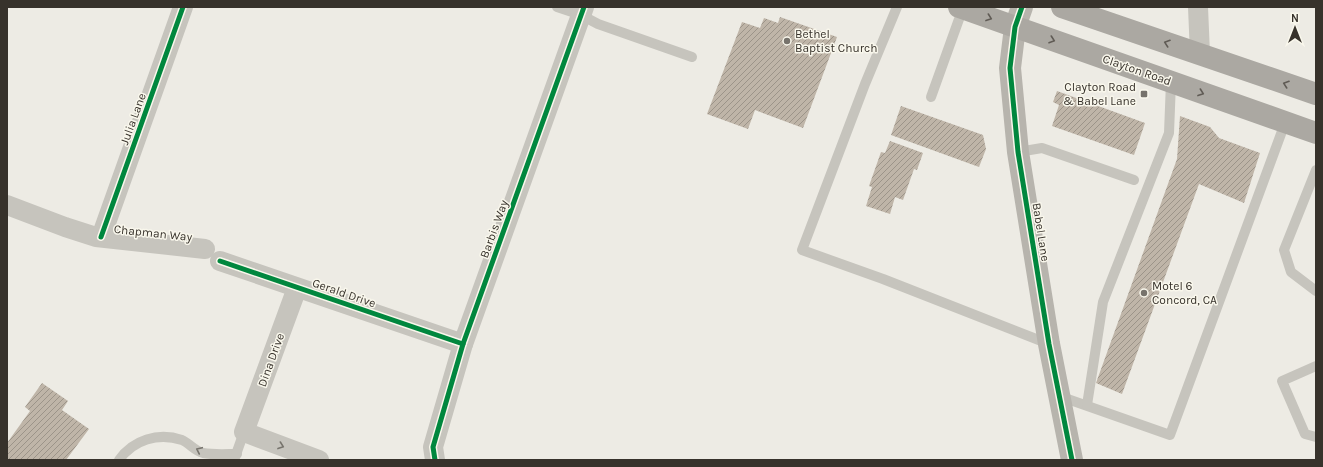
<svg xmlns="http://www.w3.org/2000/svg" width="1323" height="467" font-family="Karla,sans-serif">
<defs>
<pattern id="building-hatch" width="6" height="6" patternUnits="userSpaceOnUse"><rect width="6" height="6" fill="#bfb5a8"/><path d="M-1 1l2-2M0 6l6-6M5 7l2-2" fill="none" stroke="#9c9489"/></pattern>
</defs>
<rect width="100%" height="100%" fill="#edebe4"/>
<g fill="url(#building-hatch)">
<polygon points="780,17 837,37 803,128 755,110 748,129 707,114 742,22 760,28 764,18 778,23"/>
<polygon points="1057,91 1145,123 1134,155 1052,126 1059,105 1053,102"/>
<polygon points="901,106 983,135 986,149 979,167 891,135"/>
<polygon points="1180,116 1210,127 1219,138 1260,153 1244,203 1199,184 1122,394 1096,383 1177,159"/>
<polygon points="890,141 923,153 917,170 914,169 903,200 895,197 890,214 866,206 872,187 869,186 881,152 885,153"/>
<polygon points="42,383 68,401 62,410 89,429 66,460 7,460 7,443 30,411 25,407"/>
</g>
<g fill="none" stroke-linecap="round" stroke-linejoin="round">
<g stroke="#c6c4bd" stroke-width="10">
<polyline points="557,7 581,15 598,24 692,57"/>
<polyline points="897,7 865,84 802,250 883,279 1049,344"/>
<polyline points="931,97 963,8"/>
<polyline points="1018,152 1042,148 1134,180"/>
<polyline points="1316,170 1284,250 1291,272 1316,291"/>
<polyline points="1316,366 1282,381 1305,434 1316,437"/>
<polyline points="1059,396 1170,435 1285,123"/>
<polyline points="1087,405 1103,302 1169,133 1171,82"/>
<path d="M 119,460 C 133,440 158,432 182,440 C 189,443 195,451 203,453 C 214,455 226,454 237,454"/>
<polyline points="234,460 244,432"/>
</g>
<g stroke="#c6c4bd" stroke-width="20">
<polyline points="1198,7 1200,54"/>
<polyline points="7,205 65,227 96,237 205,249"/>
<polyline points="101,237 183,7"/>
<polyline points="220,261 463,344"/>
<polyline points="297,288 244,432 319,460"/>
<polyline points="435,460 433,447 463,344 584,7"/>
</g>
<polyline stroke="#b7b4ad" stroke-width="22" points="1022,7 1015,27 1010,68 1018,152 1049,344 1072,460"/>
<g stroke="#aba8a2" stroke-width="22">
<polyline points="959,7 1316,133"/>
<polyline points="1062,7 1316,94"/>
</g>
<defs>
<g id="cycleway">
<polyline points="1022,7 1015,27 1010,68 1018,152 1049,344 1072,460"/>
<polyline points="101,237 183,7"/>
<polyline points="220,261 463,344"/>
<polyline points="435,460 433,447 463,344 584,7"/>
</g>
</defs>
<use href="#cycleway" stroke="#f9f7ec" stroke-width="8"/>
<use href="#cycleway" stroke="#00873e" stroke-width="5"/>
</g>
<defs><path id="oneway-chevron" d="M-2-3.5L2.5 0L-2 3.5" fill="none" stroke-width="1.6" stroke-linecap="round" stroke-linejoin="round"/></defs>
<g stroke="#605b55">
<use href="#oneway-chevron" transform="translate(989 18) rotate(20)"/>
<use href="#oneway-chevron" transform="translate(1052 40) rotate(19)"/>
<use href="#oneway-chevron" transform="translate(1167 43) rotate(-161)"/>
<use href="#oneway-chevron" transform="translate(1286 84) rotate(-161)"/>
<use href="#oneway-chevron" transform="translate(1201 93) rotate(20)"/>
</g>
<g stroke="#77746d">
<use href="#oneway-chevron" transform="translate(281 446) rotate(20)"/>
<use href="#oneway-chevron" transform="translate(199 450) rotate(-155)"/>
</g>
<g fill="#77736c" stroke="#f9f7ec" stroke-width="1.5">
<circle cx="787" cy="41" r="4"/>
<rect x="1140" y="90" width="8" height="8" rx="2"/>
<circle cx="1144" cy="293" r="4"/>
</g>
<g text-anchor="middle" dominant-baseline="central" stroke-width="3" stroke-linejoin="round" paint-order="stroke">
<g font-size="12" fill="#37322b" stroke="#f9f7ec" text-anchor="start">
<text x="795" y="34">Bethel<tspan x="795" dy="14">Baptist Church</tspan></text>
<text x="1136" y="87" text-anchor="end">Clayton Road<tspan x="1136" dy="14">&amp; Babel Lane</tspan></text>
<text x="1152" y="286">Motel 6<tspan x="1152" dy="14">Concord, CA</tspan></text>
</g>
<g font-size="12" fill="#37322b" stroke="#f9f7ec">
<text transform="translate(1137 70) rotate(19)">Clayton Road</text>
<text transform="translate(133 119) rotate(-70)">Julia Lane</text>
<text transform="translate(494 229) rotate(-70)">Barbis Way</text>
<text transform="translate(1041 232) rotate(81)">Babel Lane</text>
<text transform="translate(153 233) rotate(6)">Chapman Way</text>
<text transform="translate(344 293) rotate(19)">Gerald Drive</text>
<text transform="translate(271 360) rotate(-70)">Dina Drive</text>
</g>
</g>
<rect width="1323" height="467" fill="none" stroke="#37322b" stroke-width="16"/>
<g transform="translate(1295 28)" stroke="#f9f7ec" stroke-width="3" paint-order="stroke">
<path d="M0-3L7 15L0 10L-7 15Z" fill="#37322b"/>
<text y="-6" font-size="11" font-weight="bold" text-anchor="middle" fill="#37322b">N</text>
</g>
</svg>
